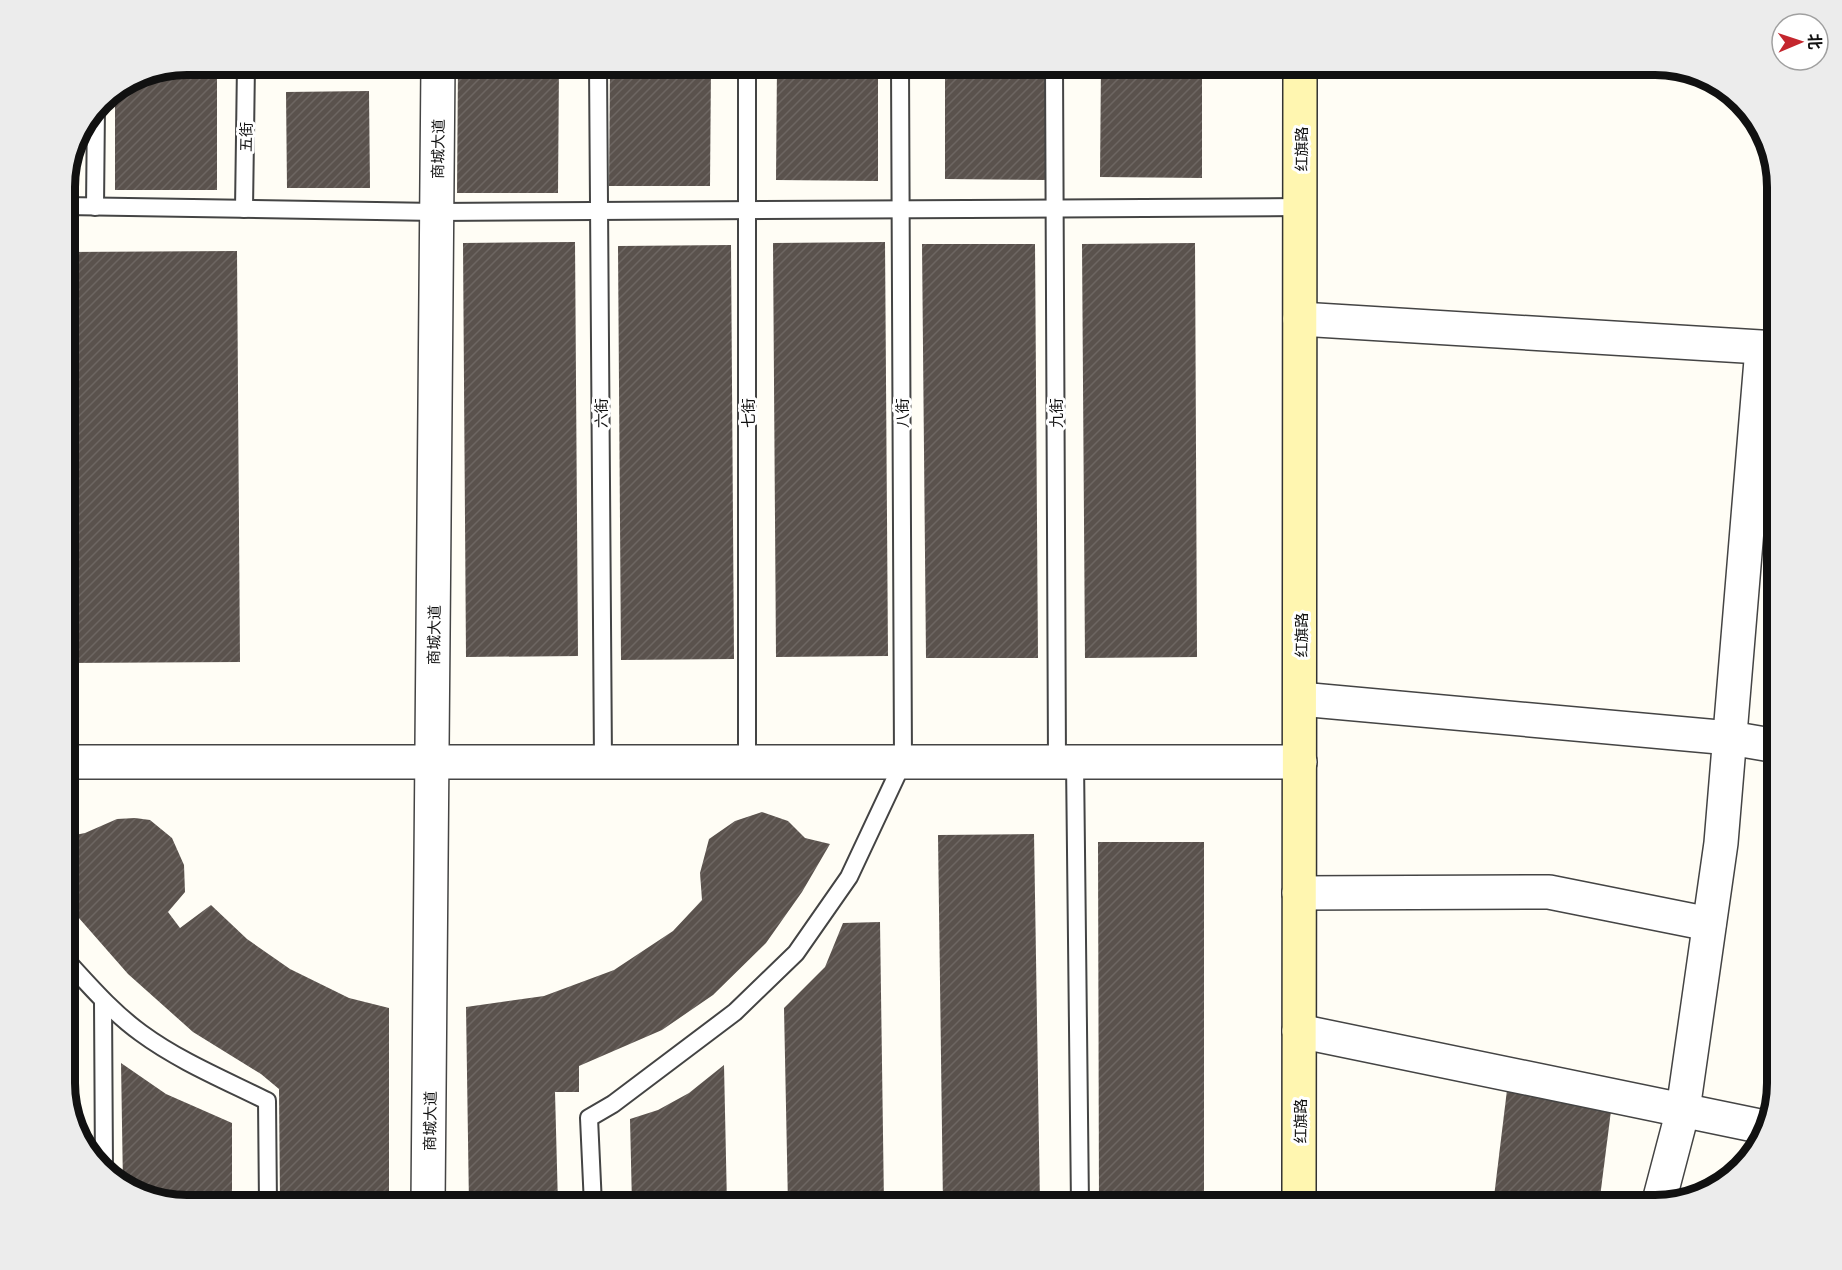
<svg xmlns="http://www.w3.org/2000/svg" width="1842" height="1270" font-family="Georgia,'Noto Sans SC',serif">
<defs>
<pattern id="building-hatch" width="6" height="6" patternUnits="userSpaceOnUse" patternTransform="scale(1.5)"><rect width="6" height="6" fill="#5a524d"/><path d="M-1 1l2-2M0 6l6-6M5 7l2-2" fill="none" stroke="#6d6662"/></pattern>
</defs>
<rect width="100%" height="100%" fill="#fffdf5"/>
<g fill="url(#building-hatch)">
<polygon points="187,64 217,64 217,190 115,190 115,90 140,74"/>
<polygon points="458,64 559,64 558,193 457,193"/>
<polygon points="610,64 711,64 710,186 609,186"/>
<polygon points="777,64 878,64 878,181 776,180"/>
<polygon points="945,64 1046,64 1046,180 945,179"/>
<polygon points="1101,64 1202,64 1202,178 1100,177"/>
<polygon points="369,91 370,188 287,188 286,92"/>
<polygon points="575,242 578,656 466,657 463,243"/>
<polygon points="885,242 888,656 776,657 773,243"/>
<polygon points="1195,243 1197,657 1085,658 1082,244"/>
<polygon points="922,244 1035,244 1038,658 926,658"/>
<polygon points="731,245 734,659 621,660 618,246"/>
<polygon points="237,251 240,662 65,663 65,252"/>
<polygon points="762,812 788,821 805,838 830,844 802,892 766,943 713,995 662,1030 579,1066 579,1092 555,1092 558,1205 469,1205 466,1007 544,996 614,970 673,931 702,900 700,873 709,839 735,821"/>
<polygon points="135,818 150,820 172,838 184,865 185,892 168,912 180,928 211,905 247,939 290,969 349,998 389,1008 389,1205 280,1205 279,1089 261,1074 193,1032 128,974 71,909 65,897 65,837 85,833 117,819"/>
<polygon points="1034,834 1040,1205 943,1205 938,835"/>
<polygon points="1098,842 1204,842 1204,1205 1099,1205"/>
<polygon points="880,922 884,1205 788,1205 784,1008 825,967 843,923"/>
<polygon points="121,1063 166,1094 232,1123 232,1205 187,1205 123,1186"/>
<polygon points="724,1065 727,1205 632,1205 630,1119 658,1110 689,1093"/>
<polygon points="1507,1090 1612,1103 1599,1205 1493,1205"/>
</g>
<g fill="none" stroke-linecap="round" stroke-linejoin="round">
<defs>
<g id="lane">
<polyline points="598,64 603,762"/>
<polyline points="747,64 747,762"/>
<polyline points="1054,64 1057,762"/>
<polyline points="65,206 437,212 1300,207"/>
<polyline points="95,207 96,107"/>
<polyline points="244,209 246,64"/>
<polyline points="1075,762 1080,1205"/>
<path d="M 65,959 C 89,985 112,1012 141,1033 C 179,1061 225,1080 267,1101 L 268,1205"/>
<polyline points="103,1001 104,1169"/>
<polyline points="593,1205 589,1118 613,1104 735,1012 796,953 849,877 903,762 900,64"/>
</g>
<g id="street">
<polyline points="1300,319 1777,348"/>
<polyline points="1300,699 1730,738 1777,746"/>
<polyline points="65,762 1300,762"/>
<polyline points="1299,893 1549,892 1709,924"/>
<polyline points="1299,1031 1764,1127"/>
<polyline points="428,1205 438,64"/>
<polyline points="1658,1205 1683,1110 1721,843 1762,348"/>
</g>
<polyline id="secondary" points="1299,1205 1300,64"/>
</defs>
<use href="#lane" stroke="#444" stroke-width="20"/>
<use href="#street" stroke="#444" stroke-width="36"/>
<use href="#secondary" stroke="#333" stroke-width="36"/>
<use href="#lane" stroke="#fff" stroke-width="16"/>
<use href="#street" stroke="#fff" stroke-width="33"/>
<use href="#secondary" stroke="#fff6b0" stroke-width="33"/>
</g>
<g text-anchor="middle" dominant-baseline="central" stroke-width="6" stroke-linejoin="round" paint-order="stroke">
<g font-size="15" fill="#111" stroke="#fff">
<text transform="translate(245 137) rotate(-89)">五街</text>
<text transform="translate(437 149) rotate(-89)">商城大道</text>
<text transform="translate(1300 149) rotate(-90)">红旗路</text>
<text transform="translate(600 413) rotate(-90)">六街</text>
<text transform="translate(747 413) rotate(-90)">七街</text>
<text transform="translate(901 413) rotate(-90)">八街</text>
<text transform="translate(1055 413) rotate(-90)">九街</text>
<text transform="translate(433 635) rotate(-89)">商城大道</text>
<text transform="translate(1300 635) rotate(-90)">红旗路</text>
<text transform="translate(429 1121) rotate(-89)">商城大道</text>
<text transform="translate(1299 1121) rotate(-90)">红旗路</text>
</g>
</g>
<path d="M0 0H1842V1270H0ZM187 75H1655A112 112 0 0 1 1767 187V1083A112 112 0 0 1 1655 1195H187A112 112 0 0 1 75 1083V187A112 112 0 0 1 187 75Z" fill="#ececec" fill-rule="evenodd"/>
<path fill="none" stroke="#111" stroke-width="8" d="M187 75H1655A112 112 0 0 1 1767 187V1083A112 112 0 0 1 1655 1195H187A112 112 0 0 1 75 1083V187A112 112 0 0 1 187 75Z"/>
<g transform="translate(1800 42) rotate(88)"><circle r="28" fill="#ffffff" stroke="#a0a0a0" stroke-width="1.5"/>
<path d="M0-4.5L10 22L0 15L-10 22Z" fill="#c4262e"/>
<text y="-9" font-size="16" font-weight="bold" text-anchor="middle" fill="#111111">北</text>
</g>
</svg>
